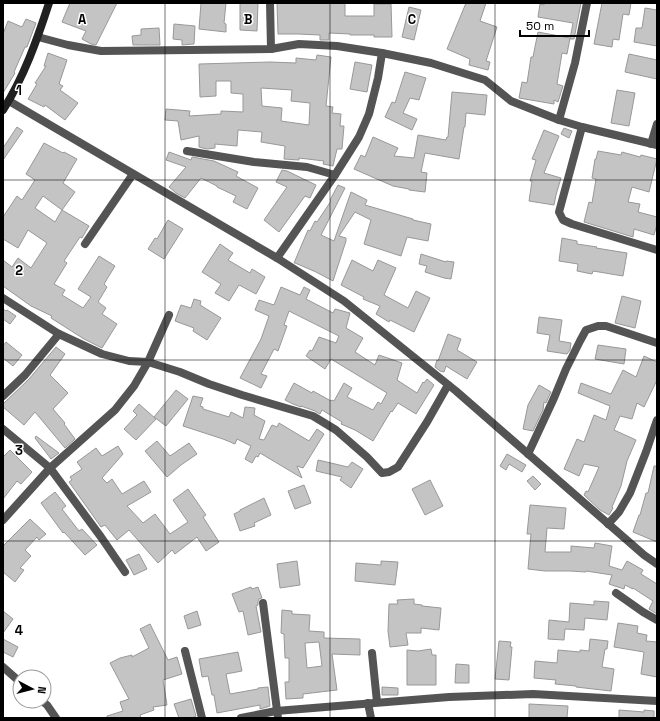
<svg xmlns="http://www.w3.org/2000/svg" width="660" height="721" font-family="'Space Grotesk',sans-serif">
<rect width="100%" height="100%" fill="#fff"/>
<g fill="#c4c4c4" stroke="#989898" fill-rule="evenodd">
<polygon points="70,3 117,3 96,45 91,44 82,39 86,31 62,22"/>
<polygon points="201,3 226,3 224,23 226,24 226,32 199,29"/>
<polygon points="240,3 258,3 257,31 240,30"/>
<polygon points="277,3 345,3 345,16 374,16 374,4 391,4 392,37 374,37 374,35 350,35 350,34 329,33 329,40 320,40 320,35 298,34 278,34"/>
<polygon points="466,3 486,3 480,21 497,27 486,61 490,62 488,70 469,65 470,59 447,49"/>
<polygon points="545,3 581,3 574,39 570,39 573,23 538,17 540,4 544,5"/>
<polygon points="602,3 631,3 629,15 623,14 619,40 613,39 612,47 594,44"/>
<polygon points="409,7 421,10 414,40 402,37"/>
<polygon points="645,8 657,10 657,46 634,42 636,28 642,28"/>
<polygon points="26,19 36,23 27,47 25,47 14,72 15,73 3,93 3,34 8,21 22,27"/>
<polygon points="174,24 195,26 194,44 182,45 182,40 173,39"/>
<polygon points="159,28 160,45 133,45 132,36 141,35 141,29"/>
<polygon points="538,32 570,38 567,54 562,53 557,84 563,86 558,102 554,100 554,104 519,98 522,82 527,83 531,57 533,57"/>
<polygon points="48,53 67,60 59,84 63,86 60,90 78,103 65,120 45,105 44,107 28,99 37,84 35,83 46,66 44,66"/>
<polygon points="629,54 657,60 657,79 625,72"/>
<path d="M 317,55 L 331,57 L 326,106 L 333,107 L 332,113 L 341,114 L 340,126 L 344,126 L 342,149 L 337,149 L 333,166 L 323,164 L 324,161 L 299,158 L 299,160 L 284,159 L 285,146 L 261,142 L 262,132 L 238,130 L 237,146 L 215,144 L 215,148 L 207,149 L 199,147 L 199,136 L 181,140 L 178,121 L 165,120 L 166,109 L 190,111 L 189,116 L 221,114 L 221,111 L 243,112 L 243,94 L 231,93 L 231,81 L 216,81 L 216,96 L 200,97 L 199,64 L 270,62 L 296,63 L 296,58 L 316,60 ZM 261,88 L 292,90 L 291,101 L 310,103 L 309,125 L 281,121 L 282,108 L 262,106 Z"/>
<polygon points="355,62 372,65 367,92 350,89"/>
<polygon points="405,72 426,78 419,100 410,98 403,113 417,119 412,130 385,117 392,102 395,103"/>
<polygon points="617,90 635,93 629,126 611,123"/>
<polygon points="452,92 487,95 485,115 466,113 465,127 464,127 459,159 425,153 421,172 427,173 425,192 409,190 409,189 393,186 354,169 361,155 365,157 373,137 398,148 394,156 414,158 418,135 446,140 447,137 448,137"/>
<polygon points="17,127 23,131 3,160 3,148"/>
<polygon points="564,128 572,131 569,138 561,134"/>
<polygon points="544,130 559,136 544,173 561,178 556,195 554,205 529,201 532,181 530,181 536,160 532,159"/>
<polygon points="44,143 63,153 64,152 77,159 63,183 75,192 62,210 43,196 35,208 55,222 62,210 89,226 82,238 80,237 64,261 67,263 54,284 65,290 62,295 83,308 91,297 78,289 99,256 115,266 104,284 107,287 98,302 106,308 102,314 117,324 102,348 84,339 51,318 52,316 31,306 3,286 3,260 12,267 18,258 31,268 47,243 28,230 18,248 3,239 3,217 17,196 22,200 35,180 26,174"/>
<polygon points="598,151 621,155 622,152 640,157 641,155 657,159 649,192 632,187 628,202 640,204 638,212 657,217 657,224 654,235 634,229 633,237 584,222 589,202 592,203 596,179 592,178 595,159 596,159"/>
<polygon points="169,152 191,160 192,157 214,161 238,172 236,176 258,188 247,209 233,202 236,196 217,187 217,186 201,178 185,198 176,193 169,187 186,167 166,160"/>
<polygon points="282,170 287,171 316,185 310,198 305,196 279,232 264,220 287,187 276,182"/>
<polygon points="338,185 345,188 321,235 334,241 351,192 367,200 365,205 413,219 413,220 431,224 428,241 407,237 401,256 364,244 371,220 355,212 339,236 346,238 346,241 333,281 316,272 295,263 294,263 308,230 310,231 315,221 317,222 331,201 330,200"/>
<polygon points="168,220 183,229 164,259 148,249 155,238 157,239"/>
<polygon points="562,238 577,241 577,244 597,247 596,248 627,253 623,276 593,271 592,274 577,271 578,264 559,261"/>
<polygon points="220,244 233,253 228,260 250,273 252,269 265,277 256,294 239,285 229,301 215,293 221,284 202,272"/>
<polygon points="421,254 446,262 446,261 454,262 451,279 444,278 425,272 427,266 419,264"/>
<polygon points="352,260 373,271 378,260 396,268 384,295 408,308 416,291 430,298 414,332 390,320 389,322 376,314 380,306 363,299 364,297 341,285"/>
<polygon points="281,287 300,295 304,287 310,290 306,299 333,313 335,309 350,313 346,328 363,338 355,352 375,365 379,355 402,363 397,380 417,393 423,382 424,383 427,379 434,385 416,414 398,403 392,412 391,411 373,441 355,430 341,424 342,422 322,410 320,414 315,411 301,406 301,407 293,404 285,400 294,383 312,393 313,391 331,401 332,400 334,401 344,383 352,388 347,397 373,410 378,402 381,404 387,393 331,359 325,369 306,356 310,350 312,351 319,337 336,343 339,336 289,311 284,325 287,326 278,351 274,349 261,374 267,376 261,388 240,378 261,339 269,316 255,310 259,300 274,305"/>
<polygon points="622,296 641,301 635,328 615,323"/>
<polygon points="194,299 201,301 200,305 221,318 207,340 193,331 194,328 175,321 181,305 191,308"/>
<polygon points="3,309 6,311 7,310 16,316 10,324 3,319"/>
<polygon points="539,317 562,320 559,341 571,343 570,350 567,354 547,351 550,335 537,333"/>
<polygon points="448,334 461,339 457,350 477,362 467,379 446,366 444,372 440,371 435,367 437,360 438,361"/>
<polygon points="6,342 22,355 13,366 3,358 3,346"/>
<polygon points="598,345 626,349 624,364 595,359"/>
<polygon points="56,347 65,354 50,375 68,393 53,409 65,423 64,424 75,439 65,448 35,412 24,425 3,407 3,404 29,379"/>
<polygon points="644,356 657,362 657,380 644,407 637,403 632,419 620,416 614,430 636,440 627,461 621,486 612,507 613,508 609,515 600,510 584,495 586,491 588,492 599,467 584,464 579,476 564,469 577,439 584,442 594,415 606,420 610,406 578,393 581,383 611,394 623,370 636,377"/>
<polygon points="539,385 551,392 546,403 544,402 543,410 533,431 523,429 528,405"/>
<polygon points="176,390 188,399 166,426 154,417"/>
<polygon points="193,396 203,398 200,406 203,407 203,409 229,417 231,412 243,418 245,407 255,408 254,415 265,421 259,439 264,440 272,425 277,427 279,423 309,441 317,429 324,434 303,468 297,466 302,478 260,453 258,457 256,456 252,463 245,459 251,446 237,439 235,444 223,439 183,426"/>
<polygon points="139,404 156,419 136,440 124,429 137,415 133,411"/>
<polygon points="36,436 59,453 51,459 35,438"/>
<polygon points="157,441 170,456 189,443 197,454 181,465 167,477 145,451"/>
<polygon points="118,446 123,454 102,478 107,483 112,479 122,494 144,481 151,492 127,506 143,523 155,514 170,534 188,522 173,500 188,489 206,515 203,517 219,542 206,551 197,537 175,554 172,550 158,563 129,530 117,540 105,525 101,527 69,482 72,480 70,477 82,469 77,462 96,448 102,456"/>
<polygon points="10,450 32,472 21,484 17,481 3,499 3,457"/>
<polygon points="507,454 526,465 522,472 509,464 506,470 500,466"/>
<polygon points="318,460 348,467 352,462 363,469 351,488 340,480 342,477 316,471"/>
<polygon points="654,466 657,466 657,542 633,532 639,515 640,515 646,493 648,493"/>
<polygon points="533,476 541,484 535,490 527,481"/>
<polygon points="430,480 443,506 425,515 412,489"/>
<polygon points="304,485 311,503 295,509 288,491"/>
<polygon points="55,492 66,506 62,509 79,531 82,529 97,545 85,555 64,532 63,533 41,503"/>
<polygon points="264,498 271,515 254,523 255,526 240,531 234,514 240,511 240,510"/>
<polygon points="530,505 566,508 564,529 547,528 545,552 571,552 571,546 594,548 595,543 612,546 609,566 622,570 627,561 643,570 641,574 657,584 657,614 649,609 653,601 633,588 633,589 625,585 624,589 609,584 612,575 586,571 586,572 570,571 545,571 528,569 531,534 527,534"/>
<polygon points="30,519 46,534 39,540 37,537 25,550 31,556 20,568 24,570 15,582 3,572 3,546"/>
<polygon points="139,554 147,569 134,575 126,560"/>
<polygon points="297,561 300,585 280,588 277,564"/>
<polygon points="381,561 398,562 395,585 355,581 356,563 381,565"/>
<polygon points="251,587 252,589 258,587 262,598 259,599 258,601 258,605 256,606 261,632 248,635 243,611 239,612 232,594"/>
<polygon points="414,599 414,604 422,605 422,606 441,608 439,630 421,628 421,633 406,633 408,645 390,647 388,631 389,604 398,604 397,600"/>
<polygon points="594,601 609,602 607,620 585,618 584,630 565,629 564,640 548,639 549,620 569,622 570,603 594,605"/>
<path d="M 282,610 L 292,611 L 292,614 L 310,615 L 309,631 L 324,632 L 324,638 L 360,639 L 360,655 L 332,654 L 337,690 L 303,694 L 303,698 L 286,699 L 285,682 L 289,682 L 289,658 L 285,658 L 284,634 L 281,633 ZM 319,642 L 322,666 L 307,668 L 305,643 Z"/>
<polygon points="3,611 13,619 3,633"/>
<polygon points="197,611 201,625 188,629 184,616"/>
<polygon points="618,623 638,626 637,633 647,635 646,641 657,642 657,677 641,674 644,652 614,647"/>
<polygon points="150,624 168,660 177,657 182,674 163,680 167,705 153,707 154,710 140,715 141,718 107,718 107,716 123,711 120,702 129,699 110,663 120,658 132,655 132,657 149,648 140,629"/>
<polygon points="3,639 18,647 13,657 3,652"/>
<polygon points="590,639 608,641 607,649 605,649 602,667 614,669 611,691 576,687 576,686 555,684 556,680 534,678 535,661 557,663 558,650 580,652 580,650 589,651"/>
<polygon points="499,641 511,642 510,647 512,647 509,680 495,679"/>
<polygon points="431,649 432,655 436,655 436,685 407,685 407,650 418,651"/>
<polygon points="238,652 242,671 226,674 230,694 258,689 258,688 268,687 270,706 260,709 260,705 217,713 214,695 212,695 208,676 202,677 199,659"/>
<polygon points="456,664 469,665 469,683 455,683"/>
<polygon points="382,687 398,688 398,695 382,695"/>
<polygon points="191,699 196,716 192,718 179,718 174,704"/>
<polygon points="529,704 568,706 567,718 529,718"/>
<polygon points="619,710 644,712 644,710 654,711 654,718 619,718"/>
</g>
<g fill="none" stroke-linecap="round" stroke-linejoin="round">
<g stroke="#545454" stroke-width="8">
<polyline points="270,3 271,49"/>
<polyline points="38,37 68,45 101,51 271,49 299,44 337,46 382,53 431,63 485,80 511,101 559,120 582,127 657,145"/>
<polyline points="9,101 277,258 344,301 456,391 644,555 657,564"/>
<polyline points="559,120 575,63 587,3"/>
<polyline points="582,127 559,212 563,220 572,224 657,250"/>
<polyline points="651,144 657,124"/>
<polyline points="187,151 254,162 307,167 335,175"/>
<polyline points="85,244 133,174"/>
<polyline points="277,258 335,175 359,137 369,114 378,78 382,53"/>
<polyline points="3,298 59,334 102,354 129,361 148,362 180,372 209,384 242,395 313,416 336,430 367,457 382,473 389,472 398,467 427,422 448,385"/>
<polyline points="3,396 25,375 59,334"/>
<polyline points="3,429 50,468 101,537 125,572"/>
<polyline points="528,454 554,398 566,369 580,341 586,330 598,326 606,326 657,343"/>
<polyline points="3,520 50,468 115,410 134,386 148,362 169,315"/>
<polyline points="608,524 619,512 630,493 646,452 657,420"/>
<polyline points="616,593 643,612 657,620"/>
<polyline points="263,603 278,718"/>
<polyline points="185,651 202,718"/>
<polyline points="372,653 377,702"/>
<polyline points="3,667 20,682"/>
<polyline points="42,701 47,705 56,718"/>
<polyline points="368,703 371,718"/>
<polyline points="241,718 276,711 449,697 533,694 657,701"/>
</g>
<path stroke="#212121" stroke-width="8" d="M 3,110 C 24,77 37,40 49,3"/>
</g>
<path fill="none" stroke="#000" stroke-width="1" stroke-opacity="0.55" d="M 165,3 L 165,718M 330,3 L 330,718M 495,3 L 495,718M 3,180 L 657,180M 3,360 L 657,360M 3,541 L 657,541"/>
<g font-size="13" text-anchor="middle" font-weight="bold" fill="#000" stroke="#fff" stroke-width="3" stroke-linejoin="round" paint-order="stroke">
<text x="82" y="24">A</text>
<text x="248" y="24">B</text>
<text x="412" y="24">C</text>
<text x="19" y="95">1</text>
<text x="19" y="275">2</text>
<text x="19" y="455">3</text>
<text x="19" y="635">4</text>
</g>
<rect width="660" height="721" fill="none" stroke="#000000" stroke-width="8"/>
<g transform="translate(32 689) rotate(97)"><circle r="19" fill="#ffffff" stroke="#999999"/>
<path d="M0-3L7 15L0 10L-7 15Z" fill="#000000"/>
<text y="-6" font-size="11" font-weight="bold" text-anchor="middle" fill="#000000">N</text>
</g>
<path d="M520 30v6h69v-6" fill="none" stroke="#000000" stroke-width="2"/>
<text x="526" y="30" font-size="12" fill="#000000" stroke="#ffffff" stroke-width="3" paint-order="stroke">50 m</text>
</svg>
